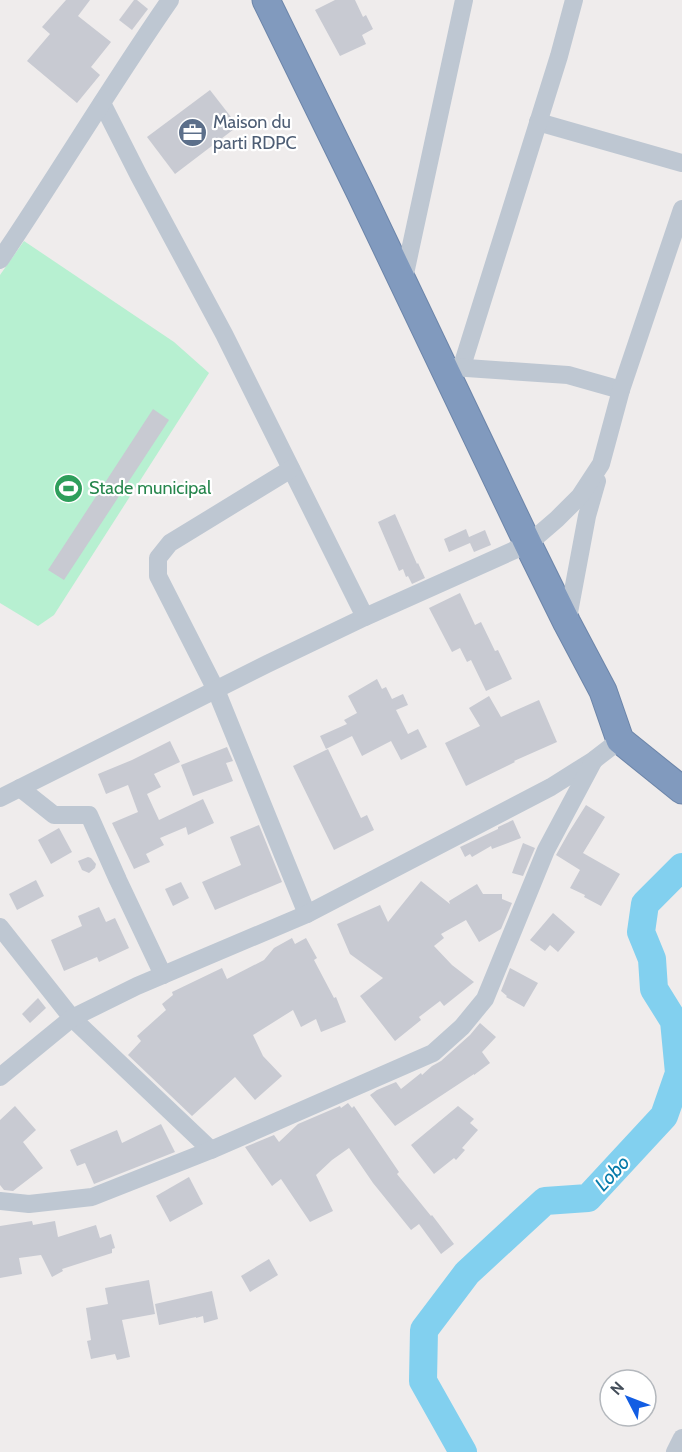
<svg xmlns="http://www.w3.org/2000/svg" width="682" height="1452" font-family="Cabin,sans-serif">
<rect width="100%" height="100%" fill="#efecec"/>
<polygon fill="#b7f0d1" points="24,241 174,342 209,373 54,615 38,626 0,603 0,275"/>
<g fill="none" stroke-linecap="round" stroke-linejoin="round">
<polyline stroke="#82d0ef" stroke-width="28" points="463,1452 423,1381 424,1330 467,1273 545,1201 588,1198 664,1116 679,1073 674,1021 654,989 652,959 641,932 645,904 682,867"/>
</g>
<g fill="#c8cad2">
<polygon points="66,0 90,0 78,16 111,42 91,67 100,75 77,103 27,61 50,34 42,27"/>
<polygon points="134,0 137,0 148,9 132,30 119,20"/>
<polygon points="335,0 355,0 363,17 366,15 373,29 362,35 366,44 340,56 315,10"/>
<polygon points="210,90 238,126 175,174 147,137"/>
<polygon points="153,409 169,420 64,580 48,570"/>
<polygon points="395,514 417,564 418,563 425,578 412,584 408,576 406,577 403,569 399,571 378,522"/>
<polygon points="466,529 469,537 485,530 491,545 474,552 470,543 449,552 444,539"/>
<polygon points="460,593 475,625 481,622 495,651 498,650 512,679 486,691 471,660 467,662 460,648 452,652 429,608"/>
<polygon points="377,679 382,689 386,687 392,699 403,694 408,705 396,710 408,734 418,729 427,747 401,760 391,741 362,756 352,736 326,749 320,736 347,724 344,720 357,713 348,696"/>
<polygon points="489,696 501,717 539,700 557,742 514,761 515,762 466,786 445,743 480,726 469,708"/>
<polygon points="170,741 180,762 154,774 161,787 147,794 159,820 203,799 214,823 188,835 186,827 160,838 164,845 146,854 150,862 134,869 112,823 138,812 128,785 106,794 98,774 132,760"/>
<polygon points="227,747 233,761 226,763 233,781 193,796 181,765"/>
<polygon points="328,749 361,818 367,815 374,830 334,850 293,766"/>
<polygon points="586,805 605,817 583,853 620,874 601,906 584,897 585,895 570,888 580,870 556,855 569,832"/>
<polygon points="513,820 521,838 492,849 491,846 472,857 470,854 465,857 460,847 498,829 498,827"/>
<polygon points="259,825 282,882 215,910 202,882 241,865 230,837"/>
<polygon points="59,828 72,852 51,864 38,840"/>
<polygon points="523,843 535,848 523,876 512,873"/>
<polygon points="88,857 91,858 96,864 95,868 89,873 82,870 78,861"/>
<polygon points="36,880 44,896 17,910 9,894"/>
<polygon points="421,881 450,904 449,901 477,884 483,894 502,894 502,899 512,903 501,929 479,942 466,920 441,934 444,938 434,946 452,965 474,982 444,1006 440,1001 419,1017 421,1020 395,1041 360,996 383,978 350,954 337,924 380,905 388,922"/>
<polygon points="181,882 189,898 173,906 165,889"/>
<polygon points="99,907 106,922 115,918 129,948 99,962 97,957 64,971 51,940 82,926 78,916"/>
<polygon points="553,913 575,932 558,952 550,945 545,951 530,940"/>
<polygon points="292,938 295,944 306,938 317,958 314,960 334,998 336,997 346,1022 321,1032 316,1019 301,1027 293,1010 253,1035 263,1056 282,1076 255,1100 235,1077 192,1116 128,1055 141,1041 137,1036 166,1010 162,1004 173,995 172,992 222,968 227,979 264,960 274,948"/>
<polygon points="510,968 538,983 524,1007 506,997 507,996 501,991"/>
<polygon points="38,998 46,1008 30,1023 22,1014"/>
<polygon points="480,1023 496,1037 482,1052 490,1063 474,1075 474,1074 395,1126 370,1095 377,1090 396,1082 401,1089 421,1073 422,1075 432,1066 441,1061 470,1035"/>
<polygon points="348,1103 352,1108 354,1106 399,1172 397,1174 431,1216 432,1215 454,1244 441,1254 419,1224 411,1230 373,1183 349,1148 332,1160 316,1175 333,1211 310,1222 281,1179 272,1186 245,1147 274,1135 279,1142 298,1124 340,1106 341,1108"/>
<polygon points="15,1106 36,1130 23,1142 43,1168 13,1191 4,1190 0,1185 0,1120"/>
<polygon points="458,1106 474,1119 470,1123 478,1130 462,1148 465,1150 456,1160 454,1158 434,1174 411,1145"/>
<polygon points="161,1124 175,1152 94,1184 85,1163 77,1166 70,1150 117,1130 122,1143"/>
<polygon points="189,1177 203,1204 170,1222 156,1196"/>
<polygon points="32,1221 33,1225 55,1221 58,1237 96,1225 100,1238 111,1234 115,1248 112,1249 112,1253 62,1269 63,1271 52,1277 41,1255 19,1258 22,1274 0,1278 0,1226"/>
<polygon points="269,1259 278,1275 250,1292 241,1276"/>
<polygon points="149,1280 155,1314 122,1320 130,1357 117,1360 115,1354 91,1359 87,1341 91,1340 86,1308 108,1304 105,1288"/>
<polygon points="212,1291 218,1319 204,1323 203,1316 196,1318 196,1317 159,1325 155,1304"/>
</g>
<g fill="none" stroke-linecap="round" stroke-linejoin="round">
<defs>
<polyline id="highway" points="266,0 360,192 528,544 567,623 603,691 620,740 682,790"/>
</defs>
<use href="#highway" stroke="#6c85a9" stroke-width="29"/>
<g stroke="#bec7d2" stroke-width="18">
<polyline points="102,103 139,176 224,334 365,617"/>
<polyline points="538,122 682,163"/>
<path d="M 0,260 C 58,174 111,85 170,0"/>
<polyline points="403,283 464,0"/>
<polyline points="462,366 559,56 574,0"/>
<polyline points="452,367 568,375 621,390"/>
<polyline points="291,469 170,543 158,558 158,576 216,690 307,914"/>
<polyline points="567,623 587,516 597,481"/>
<polyline points="20,788 54,815 89,815 118,880 163,975"/>
<polyline points="0,798 267,664 365,617 528,544 557,519 580,496 601,464 621,390 682,209"/>
<polyline points="0,927 72,1018 211,1150"/>
<polyline points="0,1077 72,1018 137,986 307,914 551,787 594,760 620,740"/>
<polyline points="0,1201 29,1204 92,1197 211,1150 433,1053 462,1027 485,999 546,850 594,760"/>
<polyline points="675,1452 682,1438"/>
</g>
<use href="#highway" stroke="#819abe" stroke-width="27"/>
</g>
<defs>
<symbol id="office-disc" viewBox="-11 -11 22 22"><circle r="9.5" fill="#5c6f8a" stroke="#fff"/><path d="M-6-3h4V-5.5h4V-3h4V5H-6ZM-1-4.5V-3h2v-1.5ZM-6 0V1H6V0Z" fill="#fff"/></symbol>
<symbol id="stadium-disc" viewBox="-11 -11 22 22"><circle r="9.5" fill="#2e9e5b" stroke="#fff"/><path d="M0-5a6.5 5 0 1 0 0 10a6.5 5 0 1 0 0-10ZM-3.5-1.8h7v3.6h-7Z" fill="#fff"/></symbol>
</defs>
<g fill-rule="evenodd">
<use href="#office-disc" x="176" y="116" width="33" height="33"/>
<use href="#stadium-disc" x="52" y="472" width="33" height="33"/>
</g>
<g text-anchor="middle" dominant-baseline="central" stroke-width="4.5" stroke-linejoin="round" paint-order="stroke">
<g font-size="18" fill="#4e5e75" stroke="#fff" text-anchor="start">
<text x="213" y="122">Maison du<tspan x="213" dy="21">parti RDPC</tspan></text>
</g>
<g font-size="18" fill="#27864d" stroke="#fff" text-anchor="start">
<text x="89" y="488">Stade municipal</text>
</g>
<g font-size="20" font-style="italic" fill="#077baa" stroke="#fff">
<text transform="translate(612 1173) rotate(-47)">Lobo</text>
</g>
</g>
<g transform="translate(628 1398) rotate(312)"><circle r="28" fill="#ffffff" stroke="#b4b8bd" stroke-width="1.5"/>
<path d="M0-4.5L10 22L0 15L-10 22Z" fill="#125de3"/>
<text y="-9" font-size="16" font-weight="bold" text-anchor="middle" fill="#444e5a">N</text>
</g>
</svg>
